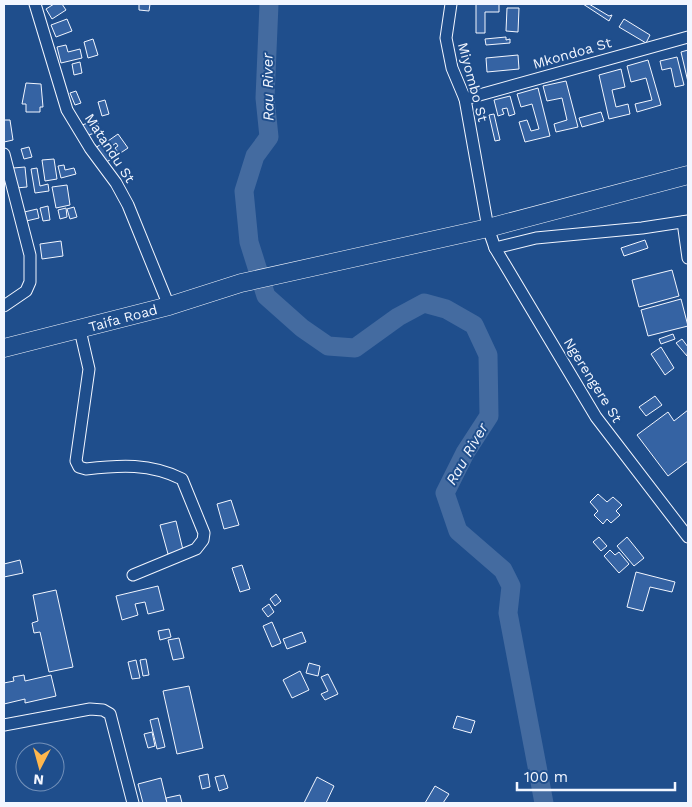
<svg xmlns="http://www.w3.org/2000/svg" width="692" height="807" font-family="'Work Sans',sans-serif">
<rect width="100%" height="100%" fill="#1f4e8c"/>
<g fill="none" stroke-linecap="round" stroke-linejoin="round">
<polyline stroke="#446ba0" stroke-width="19" points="269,4 265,98 269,137 255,156 244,191 249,242 266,296 302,328 328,346 355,348 398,317 424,303 446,309 474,325 488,355 489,416 465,453 445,493 458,531 503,570 511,586 508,613 544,803"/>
</g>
<g fill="#3563a3" stroke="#f2f6ff">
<polygon points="54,4 62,4 66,10 52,19 46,9"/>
<polygon points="139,4 150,4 149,11 139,10"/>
<polygon points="476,4 499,4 499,12 485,12 485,33 476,33"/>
<polygon points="583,4 589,4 609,16 612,15 609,21"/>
<polygon points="507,8 519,8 518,32 506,31"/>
<polygon points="67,19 72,31 56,37 51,25"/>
<polygon points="624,19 650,35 646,43 619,27"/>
<polygon points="506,37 506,40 510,39 510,43 486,45 485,39"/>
<polygon points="93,39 98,55 88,58 84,42"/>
<polygon points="66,45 68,52 80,49 82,58 61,63 57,47"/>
<polygon points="688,50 688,82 681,52"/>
<polygon points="518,55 519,69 487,72 486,58"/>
<polygon points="677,57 684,85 675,87 671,68 662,70 660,61"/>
<polygon points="648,60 661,105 637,112 635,104 652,100 646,78 631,82 627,66"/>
<polygon points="80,62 82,73 74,75 72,64"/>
<polygon points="621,69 625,87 612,90 616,107 628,104 630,114 609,119 599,75"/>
<polygon points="566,81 578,127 556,132 554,124 567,120 562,98 547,101 543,86"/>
<polygon points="26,83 41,84 43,107 40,107 40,112 26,112 26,104 22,104"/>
<polygon points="538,88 550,136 525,142 519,122 527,120 531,131 539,129 532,104 521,107 517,94"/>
<polygon points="76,91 81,103 75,105 70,93"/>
<polygon points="510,96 515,114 509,116 507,108 502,109 504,114 498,116 494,100"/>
<polygon points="105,100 109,114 102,116 98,102"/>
<polygon points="601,112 604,121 582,127 579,118"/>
<polygon points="494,114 500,140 495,141 489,115"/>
<polygon points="4,120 10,120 13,140 4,142"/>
<polygon points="97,120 100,131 86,136 82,125"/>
<polygon points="118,134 128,148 119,154 115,148 118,146 116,143 112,146 108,141"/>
<polygon points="103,143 105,147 108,144 110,146 106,148 108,150 111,148 116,156 105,163 95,148"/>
<polygon points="29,147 32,157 24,159 21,149"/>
<polygon points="54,159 57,179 45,181 42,160"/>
<polygon points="64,165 65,170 74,168 76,174 61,178 58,166"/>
<polygon points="25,167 27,187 16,188 13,168"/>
<polygon points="37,168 40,186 48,184 49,191 35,193 31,169"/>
<polygon points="67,185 70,205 56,208 52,187"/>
<polygon points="48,206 50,220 43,221 40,208"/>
<polygon points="74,207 77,217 70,219 67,209"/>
<polygon points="66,208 67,217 60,219 58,210"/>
<polygon points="37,209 39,218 22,222 20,213"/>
<polygon points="645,240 648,248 624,256 621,248"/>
<polygon points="61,241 63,256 42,259 40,244"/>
<polygon points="672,270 679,296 639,307 632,280"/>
<polygon points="681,299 688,326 648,336 641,310"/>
<polygon points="673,334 675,339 661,344 659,339"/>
<polygon points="682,339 688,347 687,356 676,343"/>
<polygon points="661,347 674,368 665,375 651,354"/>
<polygon points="655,396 662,405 646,416 639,407"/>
<polygon points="688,410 688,461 668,476 637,435 668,412 674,421"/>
<polygon points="598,494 607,502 613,497 622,505 616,511 620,515 611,523 607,519 603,524 594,515 598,511 590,502"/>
<polygon points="231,500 239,525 224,529 217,504"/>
<polygon points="176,521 183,550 168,554 160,525"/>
<polygon points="599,537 607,546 601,551 593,542"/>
<polygon points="627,537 644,558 634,566 617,546"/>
<polygon points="610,550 615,555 619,552 629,564 619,573 604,556"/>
<polygon points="20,560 23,573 4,577 4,564"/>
<polygon points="242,565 250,589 240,592 232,568"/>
<polygon points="636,572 675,582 672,592 650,587 643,611 627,607"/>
<polygon points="158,586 164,610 148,614 145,602 135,604 138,615 122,620 116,596"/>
<polygon points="56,590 73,667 49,672 40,632 34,633 32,623 38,621 33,595"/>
<polygon points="276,594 281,601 275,606 270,599"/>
<polygon points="269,604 274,612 268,617 262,609"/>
<polygon points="272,622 281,643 272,647 263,626"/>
<polygon points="169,629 171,637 160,640 158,631"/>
<polygon points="302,632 306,642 287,649 283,639"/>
<polygon points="179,638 184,658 173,660 168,640"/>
<polygon points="146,659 149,675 143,676 140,660"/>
<polygon points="136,660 140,678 132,679 128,662"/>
<polygon points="309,663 320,666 318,676 306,673"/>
<polygon points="300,671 309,690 292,698 283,680"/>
<polygon points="328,674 338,694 325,700 321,694 328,691 321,677"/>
<polygon points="24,675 25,681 51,675 56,696 25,703 25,699 4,704 4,683 14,681 13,677"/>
<polygon points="189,686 203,748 177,754 163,691"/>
<polygon points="457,716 475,721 471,733 453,728"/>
<polygon points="158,718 165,747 157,749 150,720"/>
<polygon points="152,732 155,746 148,748 144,734"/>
<polygon points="208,774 210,787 202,789 199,776"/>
<polygon points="224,775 228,788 219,791 215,777"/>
<polygon points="317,777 334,786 326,803 304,803"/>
<polygon points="161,778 167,803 143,803 138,784"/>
<polygon points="435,786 449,794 443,803 425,803"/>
<polygon points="180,795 182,803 167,803 166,798"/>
</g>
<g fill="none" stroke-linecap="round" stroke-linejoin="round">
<defs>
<g id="minor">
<polyline points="35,4 67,110 90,148 116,183 128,205 169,306"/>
<polyline points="451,4 446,38 452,68 465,99 488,228 495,248 596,417 688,537"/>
<polyline points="465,99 688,37"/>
<polyline points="4,154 30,255 30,282 26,291 4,306"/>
<polyline points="683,222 688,258"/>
<polyline points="495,248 536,238 642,228 688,221"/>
<path d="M 80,330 L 89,369 L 76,461 L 79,467 L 86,469 C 120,465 150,463 182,479 L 204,533 L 203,540 L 196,549 L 133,575"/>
<polyline points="4,725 90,709 103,710 110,714 133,803"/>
</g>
<polyline id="highway" points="4,348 169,306 241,283 488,228 688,175"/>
</defs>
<use href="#minor" stroke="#f2f6ff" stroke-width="13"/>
<use href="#highway" stroke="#f2f6ff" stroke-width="19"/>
<use href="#minor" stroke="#1f4e8c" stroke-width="11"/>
<use href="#highway" stroke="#1f4e8c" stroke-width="18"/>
</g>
<g text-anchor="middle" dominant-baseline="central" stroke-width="4" stroke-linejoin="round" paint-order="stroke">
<g font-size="14" fill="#f2f6ff" stroke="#1f4e8c">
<text transform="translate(572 53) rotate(-16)">Mkondoa St</text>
<text transform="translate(473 82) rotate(75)">Miyombo St</text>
<text transform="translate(110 148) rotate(57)">Matandu St</text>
<text transform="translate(123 318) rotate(-15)">Taifa Road</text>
<text transform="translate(593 380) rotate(58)">Ngerengere St</text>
</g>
<g font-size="15" font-style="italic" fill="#f2f6ff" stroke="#1f4e8c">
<text transform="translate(268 87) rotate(-91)">Rau River</text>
<text transform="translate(467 454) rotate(-60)">Rau River</text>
</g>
</g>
<rect width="692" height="807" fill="none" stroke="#f2f6ff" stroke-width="10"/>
<g transform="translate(40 767) rotate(186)"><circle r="24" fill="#1f4e8c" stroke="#7391ba"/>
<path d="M0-4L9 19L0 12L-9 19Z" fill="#ffb74d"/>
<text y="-8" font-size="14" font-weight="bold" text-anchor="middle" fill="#f2f6ff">N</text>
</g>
<path d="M517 782v8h158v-8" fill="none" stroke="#f2f6ff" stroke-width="2.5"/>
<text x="524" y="782" font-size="15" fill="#f2f6ff" stroke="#1f4e8c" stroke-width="4" paint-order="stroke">100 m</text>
</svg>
